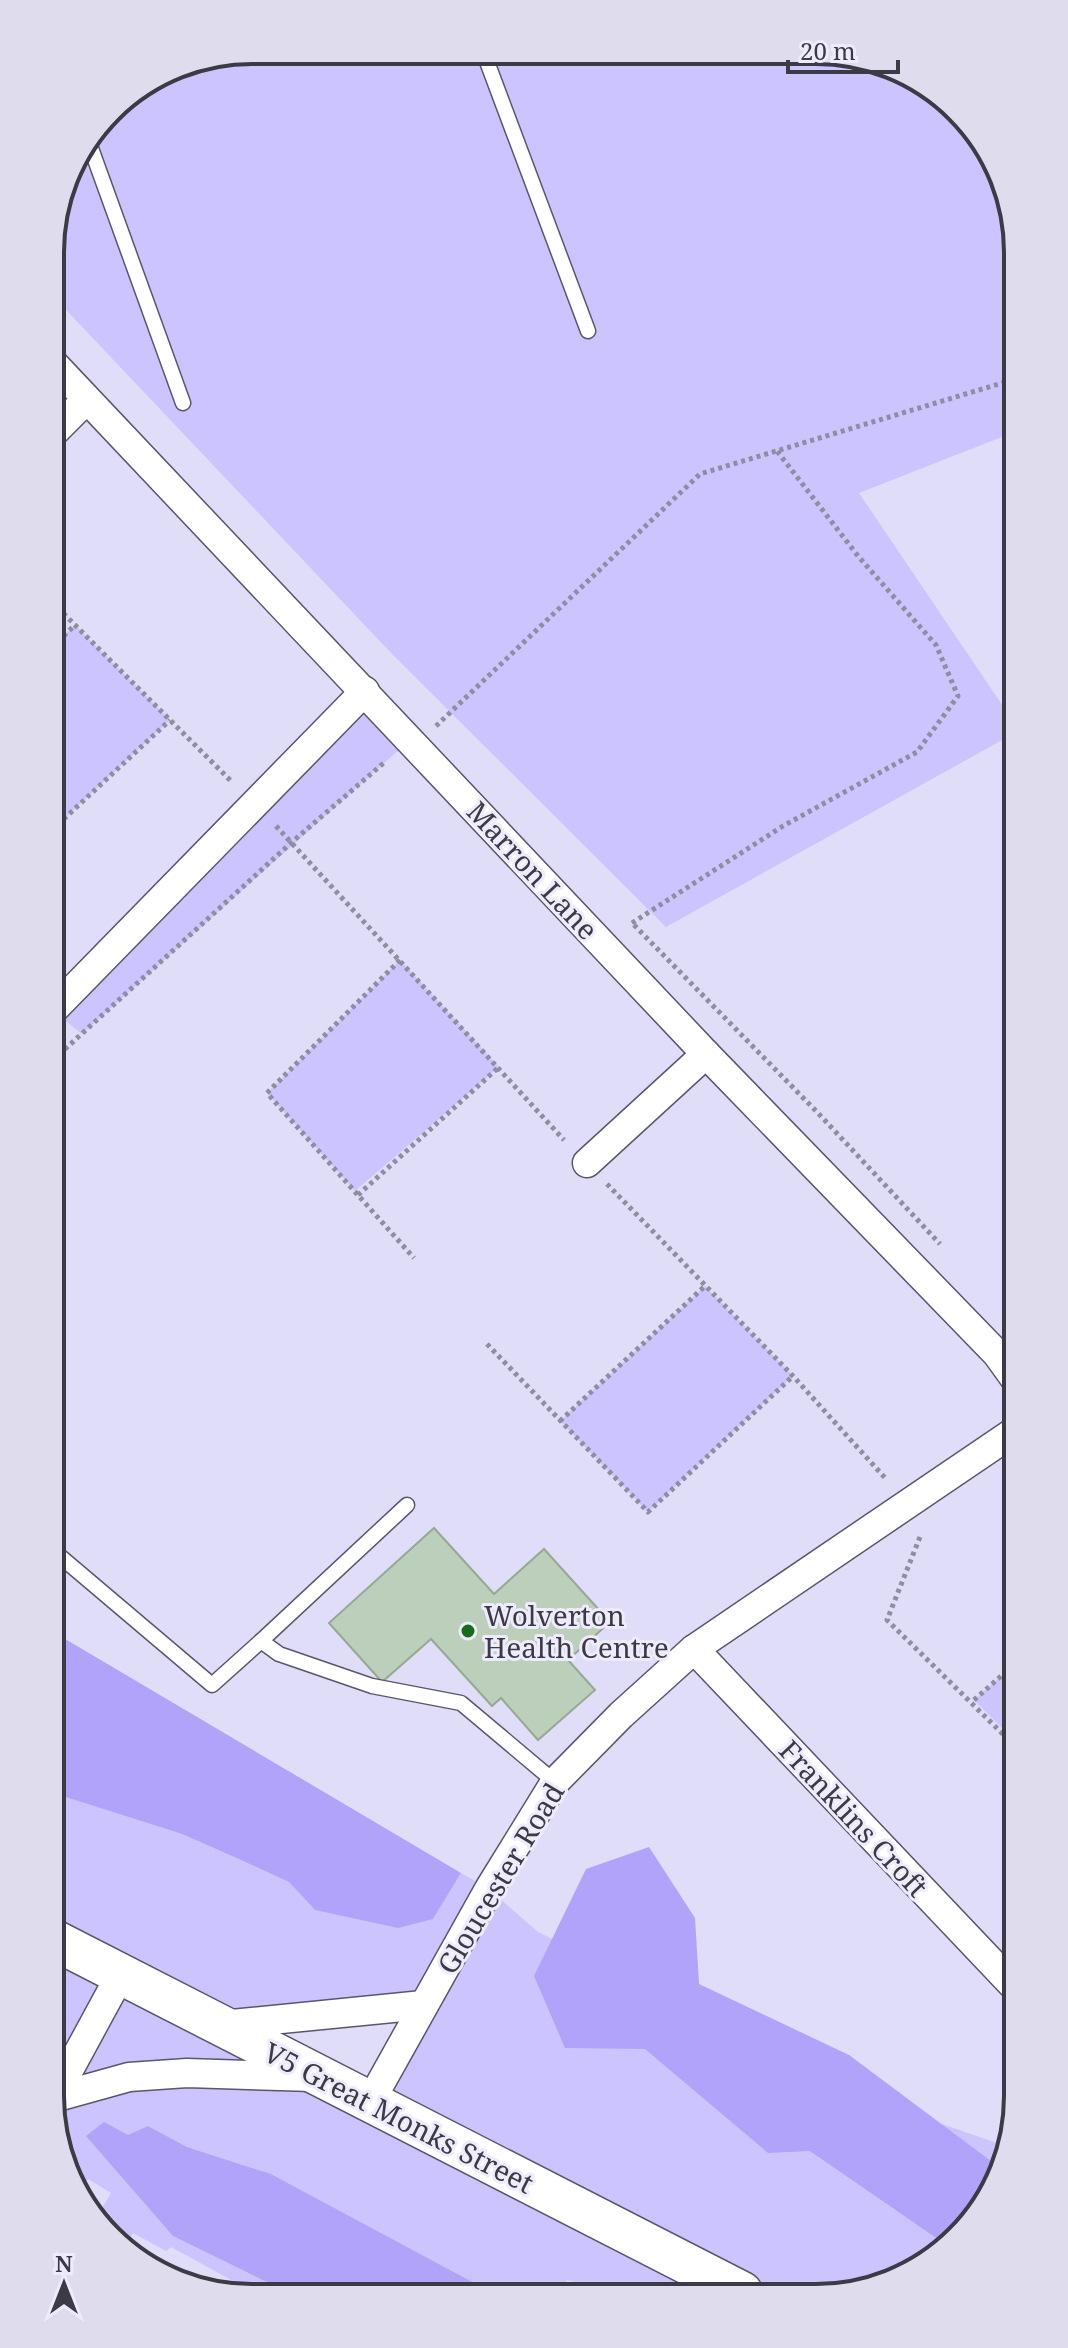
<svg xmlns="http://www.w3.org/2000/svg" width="1068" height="2348" font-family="'Noto Serif',serif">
<rect width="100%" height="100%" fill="#e0ddf8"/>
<g fill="#ccc4fe" fill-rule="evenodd">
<polygon points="252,50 855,54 950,100 1011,199 1012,433 859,493 1013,721 1013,734 666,927 392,654 51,294 50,238 71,162 118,100 175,65"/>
<polygon points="75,625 170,720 52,830 52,647"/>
<polygon points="365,691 411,739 82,1034 53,1011"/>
<polygon points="400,960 499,1067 355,1191 267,1093"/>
<polygon points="705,1286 793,1376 648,1512 560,1421"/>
<polygon points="1016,1663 1016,1742 974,1700"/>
<path d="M 56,1794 L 182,1834 L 289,1882 L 315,1910 L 433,1919 L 461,1873 L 489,1889 L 538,1932 L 936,2122 L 1009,2147 L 1002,2174 L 968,2229 L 869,2291 L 593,2292 L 595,2287 L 567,2280 L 560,2293 L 493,2293 L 271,2174 L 187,2147 L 148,2126 L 173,2236 L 291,2294 L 257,2294 L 171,2247 L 166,2251 L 133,2233 L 130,2238 L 104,2224 L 98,2215 L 111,2193 L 88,2179 L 82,2189 L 57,2149 ZM 423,2006 L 370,2102 L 220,2025 Z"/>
</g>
<g fill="#b1a3f9">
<polygon points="55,1633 461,1873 433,1919 398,1928 315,1910 289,1882 243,1861 182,1834 56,1794"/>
<polygon points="649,1847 695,1918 699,1984 849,2055 1003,2170 968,2229 945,2244 810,2151 768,2153 645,2049 565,2048 534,1976 586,1869"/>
<polygon points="104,2122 128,2135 148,2126 187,2147 271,2174 493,2293 291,2294 173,2236 86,2136"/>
</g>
<polygon fill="#bbcfba" stroke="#95a994" stroke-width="2" points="434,1528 494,1594 544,1549 610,1622 568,1660 595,1690 538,1740 501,1698 492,1706 431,1639 382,1682 329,1623"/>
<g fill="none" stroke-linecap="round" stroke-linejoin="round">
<defs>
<g id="lane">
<polyline points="483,51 588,331"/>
<polyline points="88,140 183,403"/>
<polyline points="407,1505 261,1641 279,1654 372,1686 461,1703 555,1782"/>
<polyline points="55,1552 212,1685 261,1641"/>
</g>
<g id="street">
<polyline points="51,361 706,1054 997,1354 1015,1379"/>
<polyline points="51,435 86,400"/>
<polyline points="53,1010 365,691"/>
<polyline points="587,1163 706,1054"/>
<polyline points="694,1649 1012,1984 1017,1984"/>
<polyline points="221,2025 423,2005"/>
<polyline points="57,2092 121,1974"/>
<polyline points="57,2097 129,2077 187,2073 313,2077"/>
<polyline points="370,2102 489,1889 555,1782 621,1715 694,1649 1015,1431"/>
</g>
<polyline id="secondary" points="56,1941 742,2292"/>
</defs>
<use href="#lane" stroke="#59566d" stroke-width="17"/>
<use href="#street" stroke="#59566d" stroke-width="31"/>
<use href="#secondary" stroke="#59566d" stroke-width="43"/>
<g stroke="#8f8da0" stroke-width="5" stroke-dasharray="4 4" stroke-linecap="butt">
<polyline points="51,320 61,330"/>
<polyline points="52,602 232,782"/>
<polyline points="52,647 75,625"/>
<polyline points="436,726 700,474 1012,380"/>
<polyline points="276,826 564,1140"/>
<polyline points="52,830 170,720"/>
<polyline points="632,923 783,826 917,752 958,696 936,645 858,556 777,451"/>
<polyline points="634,925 818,1113 940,1244"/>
<polyline points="400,960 267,1093 414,1258"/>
<polyline points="53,1060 292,842 386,761"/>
<polyline points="607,1184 793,1376 886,1479"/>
<polyline points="358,1195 499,1067"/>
<polyline points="487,1344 648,1512 793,1376"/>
<polyline points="560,1421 705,1286"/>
<polyline points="920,1537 887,1620 1016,1747"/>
<polyline points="974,1700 1016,1663"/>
</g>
<use href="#lane" stroke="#fff" stroke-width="14"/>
<use href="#street" stroke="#fff" stroke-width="28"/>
<use href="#secondary" stroke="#fff" stroke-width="40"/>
</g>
<circle fill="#156f1a" stroke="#edebfc" stroke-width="3" cx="468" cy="1631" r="8"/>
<g text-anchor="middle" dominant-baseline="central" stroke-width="6" stroke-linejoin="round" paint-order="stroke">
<g font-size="28" fill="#3b3a45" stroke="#edebfc">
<text transform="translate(533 870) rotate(47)">Marron Lane</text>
<text transform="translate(854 1818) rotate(47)">Franklins Croft</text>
<text transform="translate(500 1878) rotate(-59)">Gloucester Road</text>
<text transform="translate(399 2117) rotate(27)">V5 Great Monks Street</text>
</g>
<g font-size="28" fill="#3b3a45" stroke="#edebfc" text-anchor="start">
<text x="484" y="1615">Wolverton<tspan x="484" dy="32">Health Centre</tspan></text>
</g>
</g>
<path d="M0 0H1068V2348H0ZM252 64H816A188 188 0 0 1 1004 252V2096A188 188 0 0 1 816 2284H252A188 188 0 0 1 64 2096V252A188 188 0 0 1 252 64Z" fill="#dfdded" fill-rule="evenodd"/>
<path fill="none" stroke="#3b3a45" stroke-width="4" d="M252 64H816A188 188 0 0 1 1004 252V2096A188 188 0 0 1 816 2284H252A188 188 0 0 1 64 2096V252A188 188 0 0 1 252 64Z"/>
<g transform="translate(64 2284)" stroke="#edebfc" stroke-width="6" paint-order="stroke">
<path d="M0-6L14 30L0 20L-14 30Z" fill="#3b3a45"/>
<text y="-12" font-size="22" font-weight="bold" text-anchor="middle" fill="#3b3a45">N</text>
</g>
<path d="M788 60v12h110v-12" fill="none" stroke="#3b3a45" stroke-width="4"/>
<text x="800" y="60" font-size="24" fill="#3b3a45" stroke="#edebfc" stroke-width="6" paint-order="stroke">20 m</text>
</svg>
